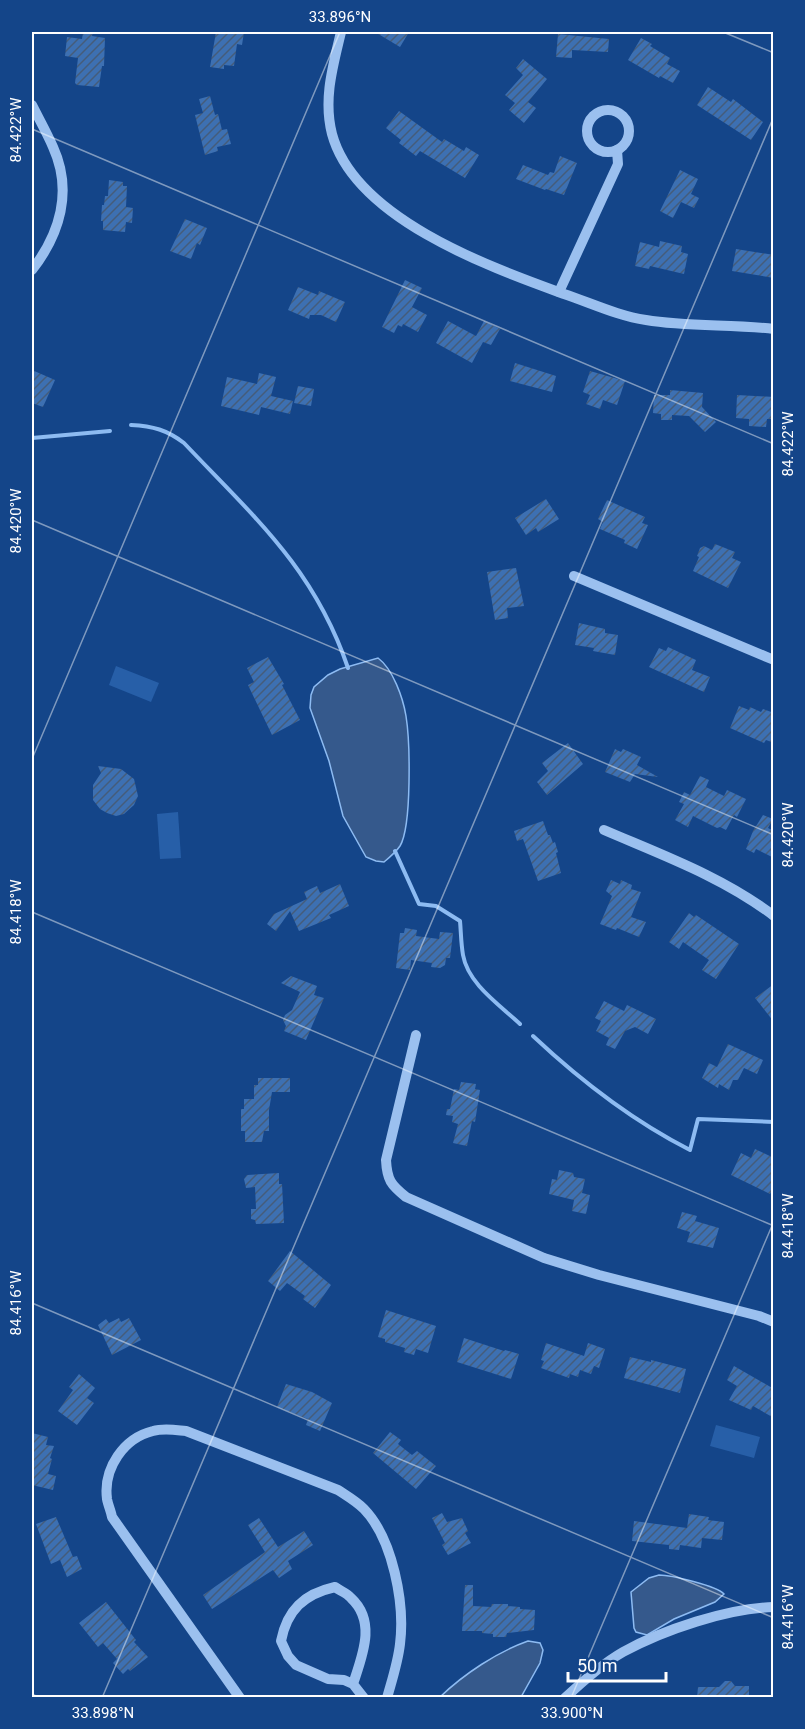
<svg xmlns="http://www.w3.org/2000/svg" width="805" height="1729" font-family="Roboto,sans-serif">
<defs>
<pattern id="building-hatch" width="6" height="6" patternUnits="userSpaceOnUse" patternTransform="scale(1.5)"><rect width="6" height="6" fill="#3d70b2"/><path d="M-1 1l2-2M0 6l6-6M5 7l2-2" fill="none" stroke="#455c7a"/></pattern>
</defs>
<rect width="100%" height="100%" fill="#144589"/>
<g fill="#275fa8">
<polygon points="116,666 159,683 151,702 109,685"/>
<polygon points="178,812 181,858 160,859 157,814"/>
<polygon points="716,1425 760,1437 754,1458 710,1446"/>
</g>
<g fill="#35598c" stroke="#8dbbf2" stroke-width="1.5">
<path d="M 378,658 C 393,669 403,698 406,716 C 410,741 412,826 400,846 C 396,852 390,857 384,862 L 376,861 L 366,857 L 343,816 L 329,761 L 310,708 L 311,695 L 314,687 L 328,675 L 340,669 Z"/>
<path d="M 659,1575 C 671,1575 717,1586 724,1594 L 715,1602 L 674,1619 L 647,1635 L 636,1632 L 634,1628 L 631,1592 L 649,1578 Z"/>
<path d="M 528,1641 L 540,1643 L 543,1650 L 540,1663 L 521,1697 L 440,1697 C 464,1674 497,1652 528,1641 Z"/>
</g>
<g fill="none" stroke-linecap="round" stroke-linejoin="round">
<g stroke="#8dbbf2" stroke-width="4">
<path d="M 131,425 C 153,426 167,430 184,443 C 254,517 314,568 348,668"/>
<polyline points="32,438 110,431"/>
<path d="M 395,851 L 419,904 L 436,906 L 460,921 C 461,932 461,944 463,955 C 468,984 500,1005 520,1024"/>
<path d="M 533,1036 C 581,1081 631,1120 690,1150 L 698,1119 L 774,1122"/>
</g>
</g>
<g fill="url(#building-hatch)">
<polygon points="83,32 93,32 92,36 105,38 104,66 102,66 99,87 77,85 75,83 78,58 65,56 67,37 82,39"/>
<polygon points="216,32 244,32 242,45 237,44 234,66 224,65 224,69 210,67"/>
<polygon points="375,32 409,32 400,47"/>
<polygon points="558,34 609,39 608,52 572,50 572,58 556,57"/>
<polygon points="641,38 652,44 650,46 670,58 667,64 680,71 673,83 660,76 659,78 628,60"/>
<polygon points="523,59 547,79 528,102 536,108 524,123 509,110 515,103 505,95 523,75 516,68"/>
<polygon points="708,87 731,102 733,99 763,122 751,140 697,105"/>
<polygon points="210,96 215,115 218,114 222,130 227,129 231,144 217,147 218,151 205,155 195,115 203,113 199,99"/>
<polygon points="399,111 442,142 444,139 464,151 466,147 479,155 465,178 420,151 416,156 399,143 401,140 386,128"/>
<polygon points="560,156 577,163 564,195 546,189 545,190 516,179 523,165 548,175 550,172 554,173"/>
<polygon points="680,170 698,179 691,194 699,198 694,208 681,202 673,218 660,211"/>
<polygon points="109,180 123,182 123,186 127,186 126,207 133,208 132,223 126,222 125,232 103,230 103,221 101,221 102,205 104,205 105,196 108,196"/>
<polygon points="185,219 207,228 200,245 197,243 191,259 170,251"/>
<polygon points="660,241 682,246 681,252 688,254 684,274 650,266 649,269 635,266 640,242 659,247"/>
<polygon points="736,249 774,255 774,278 732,271"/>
<polygon points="405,280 422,288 412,307 427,315 418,332 403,324 402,327 398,325 394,333 382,327"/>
<polygon points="298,287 318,295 319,291 345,302 336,322 321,315 310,315 309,319 288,310"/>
<polygon points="448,321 476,336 484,321 500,329 491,345 483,342 472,363 436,343"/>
<polygon points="515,363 556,376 552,392 510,381"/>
<polygon points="32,370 55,380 43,407 32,403"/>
<polygon points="590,371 625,381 617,405 603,400 600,409 586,404 590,395 583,392"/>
<polygon points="259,373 276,377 271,396 293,401 290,414 261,407 259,415 221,406 227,377 257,384"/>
<polygon points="298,386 314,389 311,406 294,403"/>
<polygon points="670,390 703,393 702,407 716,422 705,432 689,416 672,415 672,420 661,420 661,414 653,413 654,395 670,395"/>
<polygon points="737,395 774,397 774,419 767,419 766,427 749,426 749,419 736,418"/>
<polygon points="546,499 559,519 538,532 536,528 526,535 515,518"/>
<polygon points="607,500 645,517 642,523 648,525 637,549 624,543 625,540 600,529 603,522 598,519"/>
<polygon points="715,544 735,552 732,558 741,562 728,588 693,571 699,557 697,556 700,548 704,546 712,550"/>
<polygon points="516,568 524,606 507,608 508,618 495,620 487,572"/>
<polygon points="579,623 605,629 605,633 618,635 615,655 593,651 594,648 575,645"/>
<polygon points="668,647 696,660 692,670 710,677 704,692 649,667 659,648 666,651"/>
<polygon points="268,657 284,684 282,685 300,720 272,735 248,685 254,682 247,668"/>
<polygon points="739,706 749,710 750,707 761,712 763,709 774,713 774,743 766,740 764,743 730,728"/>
<polygon points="568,743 583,764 547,795 537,782 548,771 542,763"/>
<polygon points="615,749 621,752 623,749 641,757 637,765 658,777 635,774 630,782 605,772"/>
<polygon points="98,766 121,769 134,779 138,796 134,805 124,814 116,816 107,813 100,809 93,800 93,785 101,773"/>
<polygon points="700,776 709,780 706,787 724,796 727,790 746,799 737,817 734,815 726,830 720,827 717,828 693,816 688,827 675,820 684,804 679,802 684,792 690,795"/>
<polygon points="763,815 773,819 768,828 774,831 774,858 756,849 754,853 746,849 753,831"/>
<polygon points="543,821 548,835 550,835 553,843 555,842 558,852 556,853 561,873 538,881 523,839 517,841 514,831"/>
<polygon points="611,880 620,884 621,880 632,885 631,889 641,892 631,917 646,922 639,937 617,928 616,930 600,924 612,896 606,891"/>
<polygon points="340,884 349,906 329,915 331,918 299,931 290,911 276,931 267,924 274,914 307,899 304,892 317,886 320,893"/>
<polygon points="689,913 694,917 696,915 739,944 716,979 702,970 709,960 683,942 679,949 669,942"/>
<polygon points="405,928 417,930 416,936 439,939 440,932 453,933 450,958 446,958 445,965 440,968 431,967 432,963 411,960 410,970 396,968 400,933 404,933"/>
<polygon points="291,976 317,986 314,995 324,998 306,1040 284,1031 286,1026 283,1020 285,1015 292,1010 300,992 281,983"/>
<polygon points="774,984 774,1022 755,998"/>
<polygon points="604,1001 624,1011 627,1005 656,1019 648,1034 635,1027 625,1031 615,1049 606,1045 609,1038 596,1031 601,1021 595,1018"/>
<polygon points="728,1044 763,1060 757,1074 744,1068 738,1080 733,1080 729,1090 719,1084 718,1088 702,1078 709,1063 717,1067"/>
<polygon points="258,1078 290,1078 290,1092 272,1092 269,1110 269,1131 264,1131 262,1142 245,1142 245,1131 241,1131 241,1109 244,1109 244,1099 254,1099 254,1085 258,1085"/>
<polygon points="461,1082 476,1084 475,1089 480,1090 475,1122 472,1121 467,1146 453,1143 458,1124 452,1122 453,1116 446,1115 447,1109 450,1109 454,1089 459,1090"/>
<polygon points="755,1149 774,1158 774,1186 770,1194 731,1175 741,1153 751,1158"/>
<polygon points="559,1170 573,1173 574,1177 585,1179 582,1193 590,1195 586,1214 572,1211 574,1200 549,1194 552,1179 557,1180"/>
<polygon points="279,1173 279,1184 282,1184 284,1223 256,1224 255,1220 251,1219 251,1209 256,1209 255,1187 246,1188 244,1179 247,1175"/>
<polygon points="682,1212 697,1216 695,1221 719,1228 713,1248 687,1242 690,1232 677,1228"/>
<polygon points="290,1251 331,1285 315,1308 303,1299 305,1296 287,1283 280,1291 268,1281"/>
<polygon points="386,1310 436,1326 428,1353 416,1349 414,1355 404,1352 405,1348 385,1342 385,1339 378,1337"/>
<polygon points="119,1318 121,1322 129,1318 141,1340 112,1355 98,1325 106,1319 109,1323"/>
<polygon points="464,1338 504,1351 505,1350 519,1354 511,1379 457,1362"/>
<polygon points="546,1343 584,1356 588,1343 605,1349 599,1368 594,1366 591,1374 580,1370 578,1377 570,1374 569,1378 541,1368 544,1361 541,1360"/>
<polygon points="630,1357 651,1362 651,1360 686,1369 680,1393 624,1378"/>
<polygon points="734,1366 774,1389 774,1418 753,1406 751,1410 729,1400 737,1386 727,1380"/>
<polygon points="79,1374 95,1388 87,1398 94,1403 77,1425 58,1411 73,1390 69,1387"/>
<polygon points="286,1384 312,1392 332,1403 320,1431 306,1425 308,1419 277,1407"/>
<polygon points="390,1432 401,1440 398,1444 412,1455 417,1451 436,1466 416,1489 373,1453"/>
<polygon points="32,1433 48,1437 46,1445 54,1446 50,1458 52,1459 48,1474 56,1476 53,1490 32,1485 32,1458 34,1448 32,1447"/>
<polygon points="442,1513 447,1522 462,1518 468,1531 465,1533 471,1543 448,1555 442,1545 445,1543 432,1518"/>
<polygon points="689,1514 709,1517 708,1520 724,1522 722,1540 702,1538 701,1548 680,1545 679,1550 669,1549 669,1545 632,1541 634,1521 687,1528"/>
<polygon points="56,1517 73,1557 77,1556 82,1569 67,1577 60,1560 51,1564 36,1524"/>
<polygon points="259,1518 278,1547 304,1531 313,1545 288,1561 292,1569 279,1578 273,1570 212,1609 203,1595 265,1552 248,1525"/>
<polygon points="465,1585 473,1585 473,1606 491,1607 492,1604 508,1604 508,1606 520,1607 520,1609 535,1610 534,1630 507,1633 506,1637 493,1637 493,1634 482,1633 482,1631 462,1631"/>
<polygon points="106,1602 136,1640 134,1642 148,1657 130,1671 128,1669 123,1674 113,1663 117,1659 103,1643 98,1647 79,1623"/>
<polygon points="725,1681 731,1681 735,1686 749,1686 749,1698 697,1698 698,1687 719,1687"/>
</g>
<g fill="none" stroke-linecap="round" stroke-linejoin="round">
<g stroke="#9bc0ef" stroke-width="10">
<path d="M 341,32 C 333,66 323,99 332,134 C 355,219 490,267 564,294 C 591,303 618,316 646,320 C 688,327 731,324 774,329"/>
<path d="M 32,105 C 39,119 47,133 53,147 C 73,191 60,234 32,270"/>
<circle cx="608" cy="131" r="21"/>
<polyline points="559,292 618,164 617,150"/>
<polyline points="574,576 774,660"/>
<path d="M 604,830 C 662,855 723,877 774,916"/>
<path d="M 416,1035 L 386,1160 C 387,1180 391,1185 406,1197 L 544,1258 L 599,1275 L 759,1316 L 774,1322"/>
<path d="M 353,1684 C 362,1656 377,1622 351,1598 C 347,1593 340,1591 335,1587 C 304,1594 287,1610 281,1641 L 288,1656 L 296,1665 L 328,1679 L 344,1680 L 353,1684 L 364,1698"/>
<path d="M 240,1698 L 112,1517 C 111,1511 108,1505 107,1499 C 103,1468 124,1438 153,1431 C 164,1428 175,1430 186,1431 L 338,1490 C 347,1496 356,1501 364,1509 C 393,1539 405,1604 400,1644 C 398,1662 392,1680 387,1698"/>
<path d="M 565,1698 C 583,1681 602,1664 623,1652 C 663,1630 728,1608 774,1607"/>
</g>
</g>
<path fill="none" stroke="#fff" stroke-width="1.5" stroke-opacity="0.45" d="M 723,32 L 774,53M 32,129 L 774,444M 32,520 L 774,835M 32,759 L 340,32M 32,912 L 774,1226M 32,1303 L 774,1618M 32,1694 L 40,1698M 102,1698 L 774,116M 571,1698 L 774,1221"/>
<rect width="805" height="1729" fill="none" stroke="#144589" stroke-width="66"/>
<path d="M568 1672v9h98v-9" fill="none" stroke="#ffffff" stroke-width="3"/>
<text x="577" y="1672" font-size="18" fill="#ffffff" stroke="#144589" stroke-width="4.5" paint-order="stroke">50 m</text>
<rect x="33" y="33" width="739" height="1663" fill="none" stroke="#fff" stroke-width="2"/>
<g font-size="15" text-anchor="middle" fill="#fff">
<text x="340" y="22">33.896°N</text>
<text transform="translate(16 130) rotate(-90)" y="5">84.422°W</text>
<text transform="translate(788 444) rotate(-90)" y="5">84.422°W</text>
<text transform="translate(16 521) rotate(-90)" y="5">84.420°W</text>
<text transform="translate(788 835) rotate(-90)" y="5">84.420°W</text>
<text transform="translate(16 912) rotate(-90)" y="5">84.418°W</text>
<text transform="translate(788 1226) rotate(-90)" y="5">84.418°W</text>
<text transform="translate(16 1303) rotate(-90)" y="5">84.416°W</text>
<text transform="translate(788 1617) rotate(-90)" y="5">84.416°W</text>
<text x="103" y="1718">33.898°N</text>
<text x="572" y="1718">33.900°N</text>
</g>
</svg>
